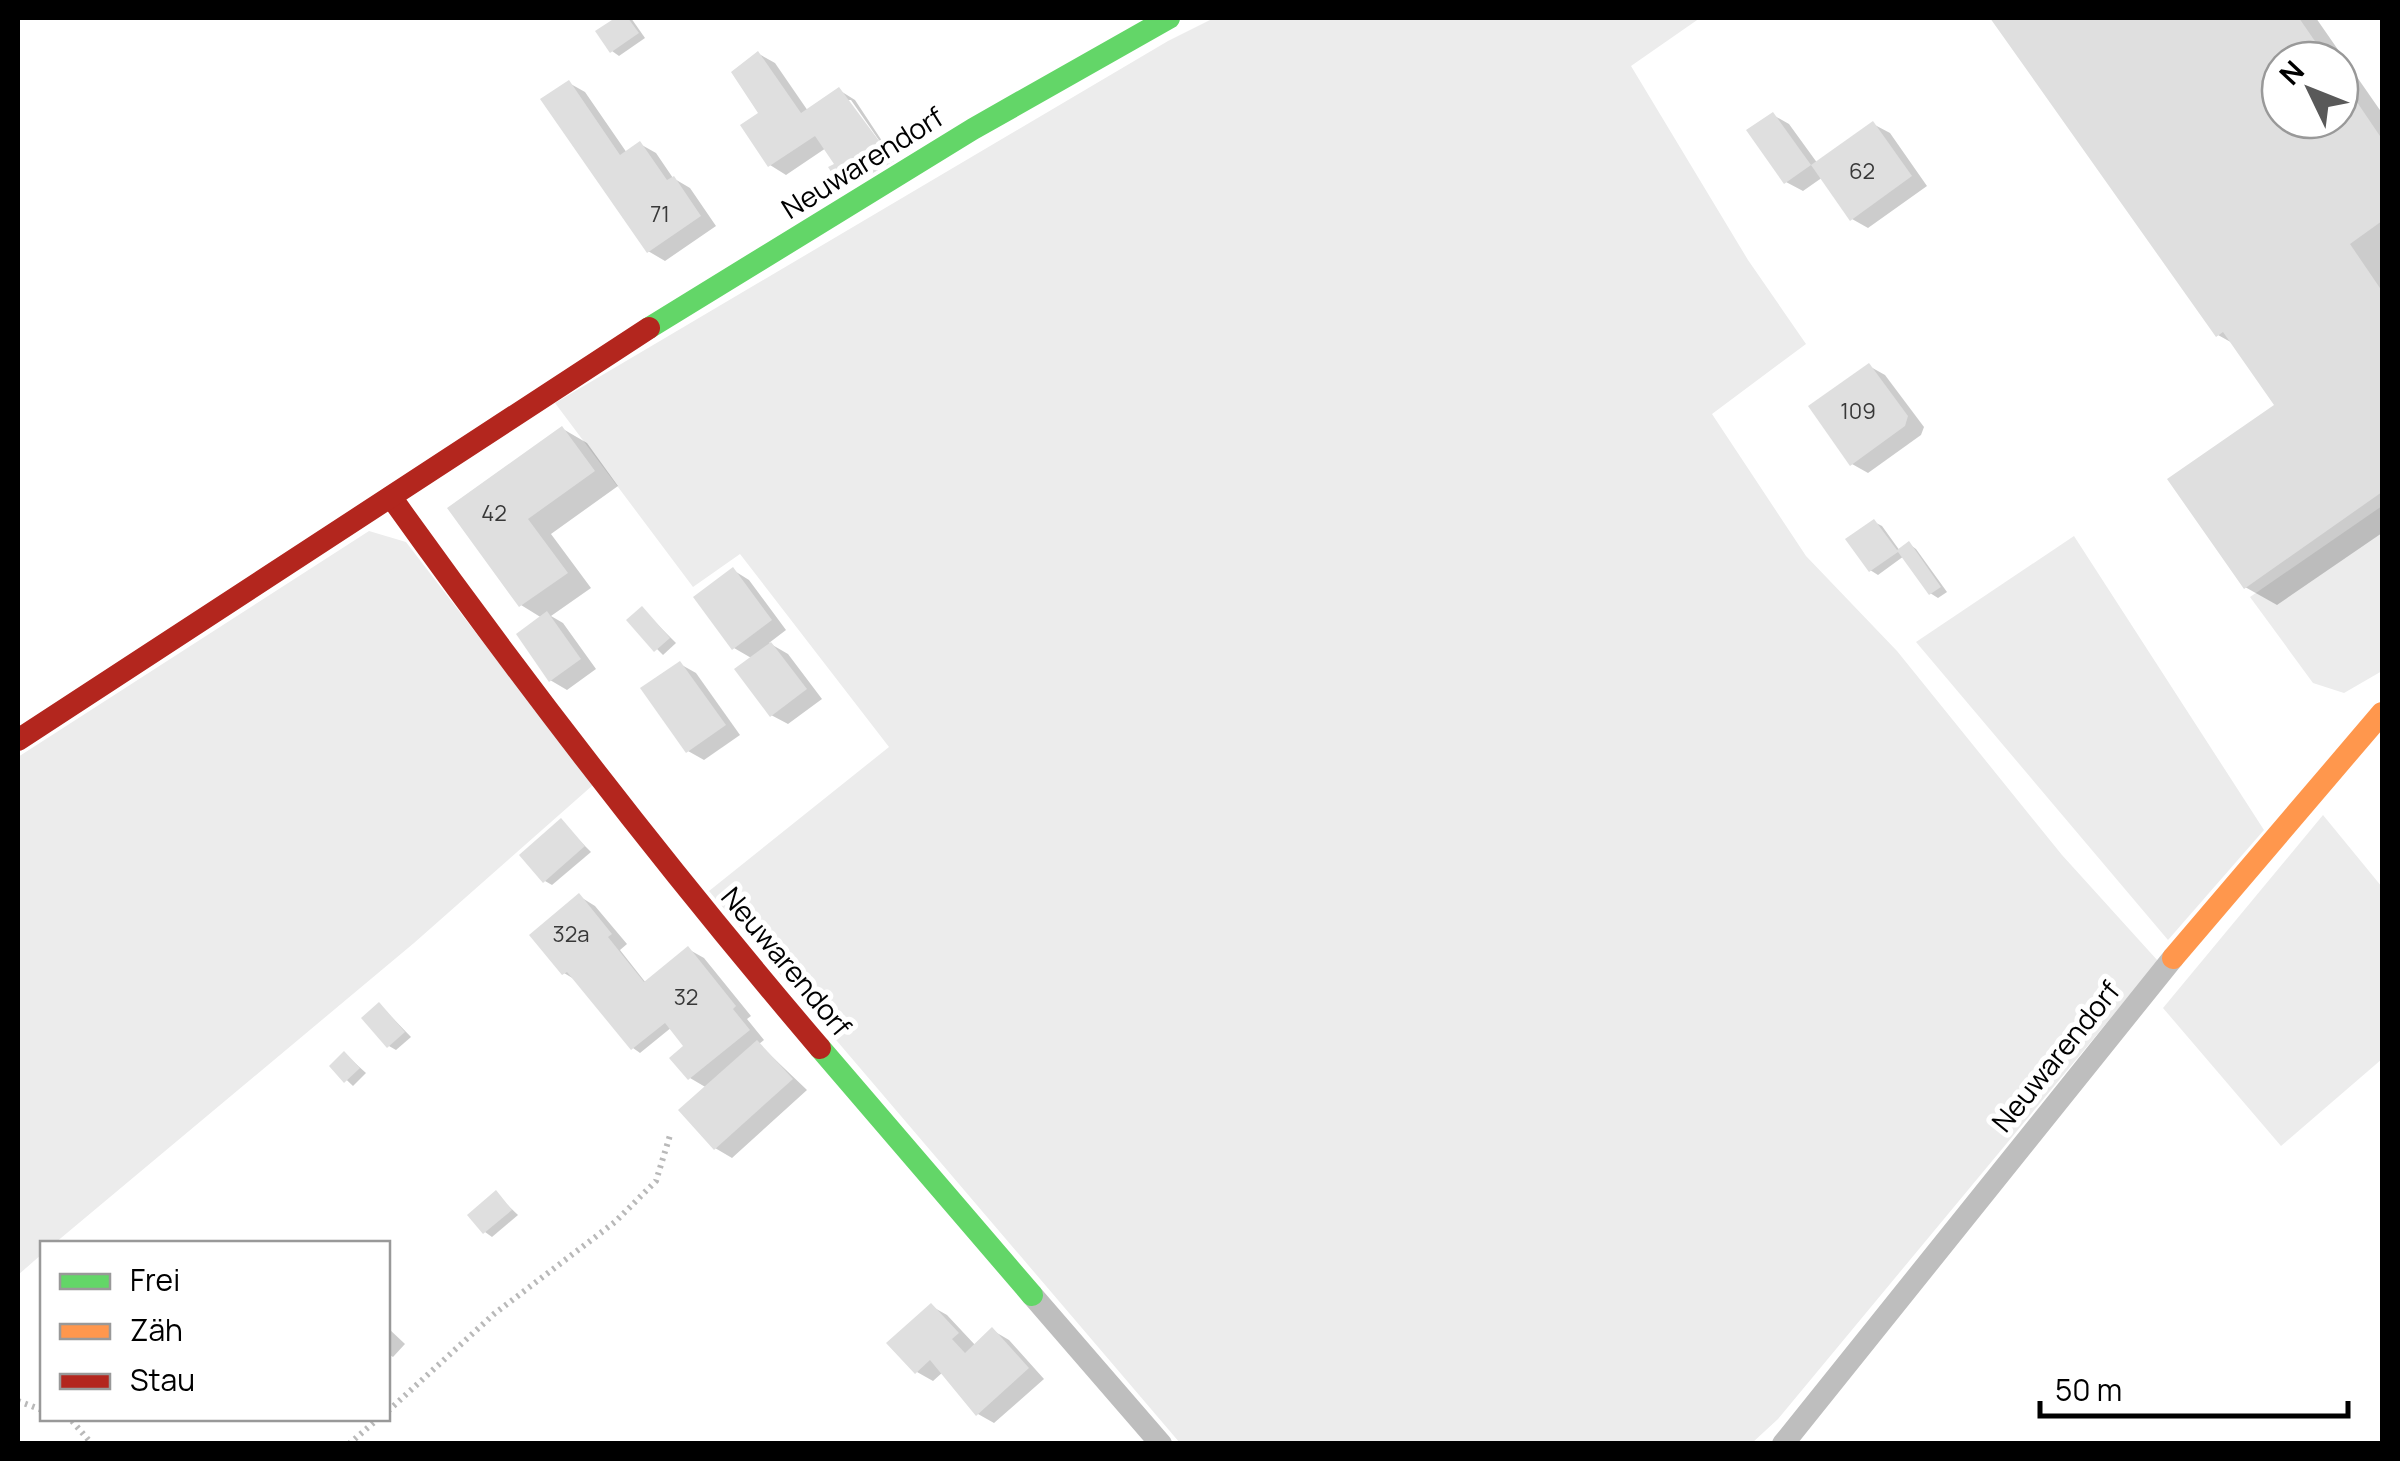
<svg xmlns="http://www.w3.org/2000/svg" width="2400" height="1461" font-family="Manrope,sans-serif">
<rect width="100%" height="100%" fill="#fff"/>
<g fill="#ececec">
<polygon points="1214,18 1700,18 1631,66 1748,260 1806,344 1712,414 1806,556 1897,651 2062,855 2158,961 1778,1419 1752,1443 1180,1443 709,891 889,747 740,554 693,587 555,403 1168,41"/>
<polygon points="2382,506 2382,671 2344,693 2313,683 2250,597"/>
<polygon points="369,531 406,542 593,785 414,943 55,1243 42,1244 42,1254 18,1275 18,757"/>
<polygon points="2074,536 2264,830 2168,940 1916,642"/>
<polygon points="2323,815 2382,887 2382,1059 2281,1146 2163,1008"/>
</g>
<g fill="#0003" fill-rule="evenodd">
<polygon points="619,18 631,18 645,38 619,56 612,51 598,32"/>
<path d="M 1993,18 L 2316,18 L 2382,113 L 2382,533 L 2277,605 L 2245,587 L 2278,405 L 2236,345 L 2218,335 ZM 2280,60 L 2340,60 L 2340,120 L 2280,120 Z"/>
<path d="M 759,54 L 775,63 L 808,111 L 839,90 L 855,100 L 888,150 L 837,164 L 826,148 L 786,175 L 770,165 L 762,114 ZM 845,100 L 851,100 L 883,146 L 879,149 Z"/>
<polygon points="569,83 585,92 627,153 640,144 656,153 673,178 690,188 716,226 665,261 648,251"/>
<polygon points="1773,115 1789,124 1818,164 1873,124 1890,133 1927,186 1868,228 1852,219 1823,177 1803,191 1786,182"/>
<polygon points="1869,366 1885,375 1924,427 1921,435 1868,473 1852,464"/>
<polygon points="563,429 587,443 618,486 551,534 591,588 551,616 563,623 596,669 567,690 550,680 542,618 521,605 451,508"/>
<polygon points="1874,522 1882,526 1900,551 1909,544 1916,549 1947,592 1938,598 1930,593 1904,556 1878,575 1870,570"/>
<polygon points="733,570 749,580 786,630 769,643 788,654 822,699 788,724 771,715 753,659 734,648"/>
<polygon points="642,609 676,643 663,655 629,621"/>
<polygon points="680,664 696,673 740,735 704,760 688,751"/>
<polygon points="561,822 591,852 552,885 545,881"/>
<polygon points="579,896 595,906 627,944 620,950 646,983 688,949 704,958 751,1016 747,1019 764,1040 759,1044 807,1090 732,1158 715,1148 707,1088 690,1078 687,1046 672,1027 640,1053 633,1048 579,982 564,973"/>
<polygon points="380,1005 411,1037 396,1050 389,1046"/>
<polygon points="345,1054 366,1073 353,1086 332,1066"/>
<polygon points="496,1194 518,1215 492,1237 485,1232"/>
<polygon points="931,1306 947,1315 976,1346 992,1330 1009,1340 1044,1379 994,1423 978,1414 943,1372 933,1381 917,1372"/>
<polygon points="388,1328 405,1344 393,1357 388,1354"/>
</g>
<g fill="#dfdfdf">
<polygon points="615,18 628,18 639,33 610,53 595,31"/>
<polygon points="1990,18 2299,18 2328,60 2280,60 2280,120 2340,120 2340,77 2382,139 2382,221 2350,244 2382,291 2382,492 2244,589 2167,479 2274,405 2223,332 2216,337"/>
<polygon points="758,51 801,113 839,87 894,161 843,190 828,167 834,164 815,136 768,167 740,125 758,113 731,72"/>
<polygon points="569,80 620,155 640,141 667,180 674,176 701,216 647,253 540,99"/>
<polygon points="1773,112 1811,165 1784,184 1746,130"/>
<polygon points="1873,121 1912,176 1850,221 1811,165"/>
<polygon points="1869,363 1908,416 1905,426 1850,466 1808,406"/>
<polygon points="562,426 595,471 528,519 568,573 519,607 447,508"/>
<polygon points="1874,519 1897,550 1909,541 1941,587 1929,595 1898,552 1869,572 1845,539"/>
<polygon points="733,567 772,620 732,650 693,597"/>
<polygon points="642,606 670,638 654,652 626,620"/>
<polygon points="547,611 581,659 549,682 516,634"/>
<polygon points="771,642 807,689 770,717 734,669"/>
<polygon points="680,661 726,725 686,753 640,688"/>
<polygon points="561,818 585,846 543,883 519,855"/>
<polygon points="579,893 612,934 608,937 644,982 688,946 736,1006 733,1009 750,1030 688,1080 669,1058 683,1046 665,1023 631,1050 567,972 562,975 529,935"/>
<polygon points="379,1002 405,1032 387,1048 361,1018"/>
<polygon points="757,1040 793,1079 714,1150 678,1110"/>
<polygon points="344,1051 360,1068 344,1083 329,1066"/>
<polygon points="496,1190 512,1210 483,1234 467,1215"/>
<polygon points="931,1303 959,1333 952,1339 965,1353 992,1327 1029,1368 976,1416 930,1360 915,1374 886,1343"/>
</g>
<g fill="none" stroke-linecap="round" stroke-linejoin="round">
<g stroke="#b9b9b9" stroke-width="6" stroke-dasharray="2.5 5" stroke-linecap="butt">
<polyline points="18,1401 42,1410"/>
<polyline points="388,1411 494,1314 615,1222 656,1181 671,1132"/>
<polyline points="65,1418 72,1421 92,1444"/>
<polyline points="349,1444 379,1418"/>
</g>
<g stroke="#bebebe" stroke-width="22">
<polyline points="1032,1295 1161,1444"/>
<polyline points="1783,1444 2173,958"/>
</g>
<g stroke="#63d668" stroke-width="22">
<polyline points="649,328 973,129 1169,18"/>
<polyline points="820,1048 1032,1295"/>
</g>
<polyline stroke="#ff974d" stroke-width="22" points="2173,958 2382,713"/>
<g stroke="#b3261e" stroke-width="22">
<path d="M 391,497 C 526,686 669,871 820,1048"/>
<polyline points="18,740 649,328"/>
</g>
</g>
<g text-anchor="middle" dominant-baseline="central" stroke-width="10" stroke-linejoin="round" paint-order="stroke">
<g font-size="22" fill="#383838">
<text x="1862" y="171">62</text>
<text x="660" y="214">71</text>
<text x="1858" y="411">109</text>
<text x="494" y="513">42</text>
<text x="571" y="934">32a</text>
<text x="686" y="997">32</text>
</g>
<g font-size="28" fill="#000" stroke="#fff">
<text transform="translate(862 162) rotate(-32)">Neuwarendorf</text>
<text transform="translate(787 961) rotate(50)">Neuwarendorf</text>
<text transform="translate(2055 1056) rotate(-51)">Neuwarendorf</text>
</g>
</g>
<rect width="2400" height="1461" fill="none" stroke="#000000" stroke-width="40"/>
<rect x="40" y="1241" width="350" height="180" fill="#ffffff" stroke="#999999" stroke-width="2.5"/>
<rect x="60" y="1274" width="50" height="15" fill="#63d668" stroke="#999999" stroke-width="2.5"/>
<text x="130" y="1291" font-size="30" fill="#000000">Frei</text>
<rect x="60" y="1324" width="50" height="15" fill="#ff974d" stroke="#999999" stroke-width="2.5"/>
<text x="130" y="1341" font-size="30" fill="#000000">Zäh</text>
<rect x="60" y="1374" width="50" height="15" fill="#b3261e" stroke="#999999" stroke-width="2.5"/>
<text x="130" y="1391" font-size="30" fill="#000000">Stau</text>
<g transform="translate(2310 90) rotate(313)"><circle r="48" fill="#ffffff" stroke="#999999" stroke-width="2.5"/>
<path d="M0-8L18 38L0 25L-18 38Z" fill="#595959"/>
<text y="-15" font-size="28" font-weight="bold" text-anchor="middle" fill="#000000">N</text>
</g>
<path d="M2040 1401v15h308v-15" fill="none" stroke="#000000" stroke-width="5"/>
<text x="2055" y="1401" font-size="30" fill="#000000" stroke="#ffffff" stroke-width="8" paint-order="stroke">50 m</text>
</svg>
